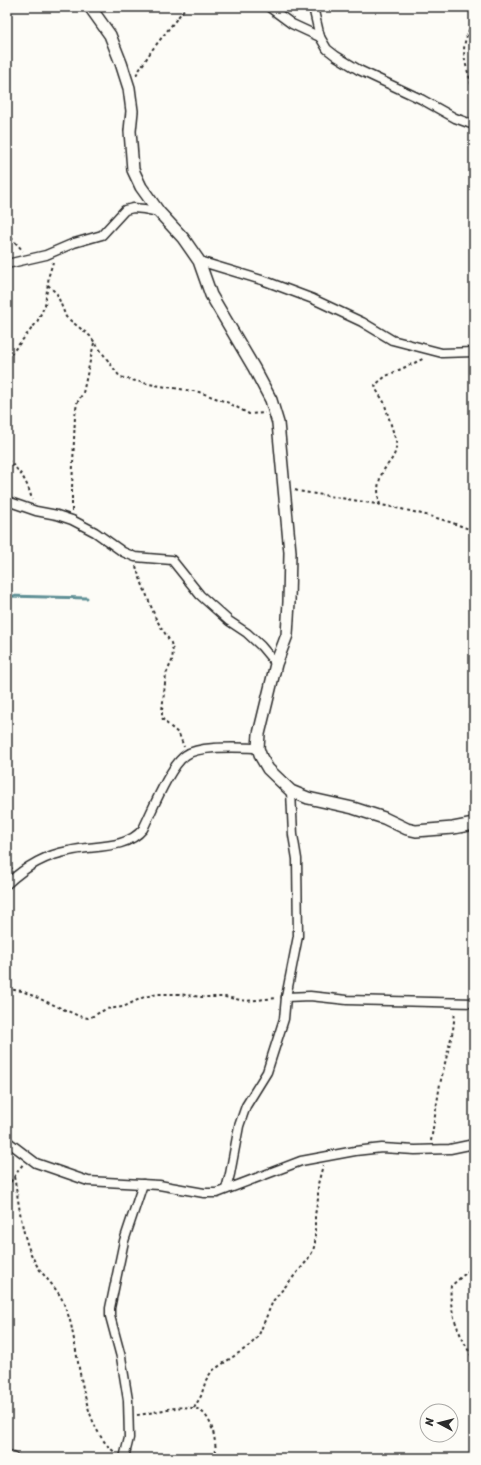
<svg xmlns="http://www.w3.org/2000/svg" width="481" height="1465" font-family="Sriracha,sans-serif">
<rect width="100%" height="100%" fill="#fdfcf7"/>
<filter id="ink" filterUnits="userSpaceOnUse"><feTurbulence type="fractalNoise" baseFrequency=".025" numOctaves="2"/><feDisplacementMap in="SourceGraphic" scale="8" xChannelSelector="R" yChannelSelector="G"/><feConvolveMatrix kernelMatrix="1 2 1 2 8 2 1 2 1" color-interpolation-filters="sRGB"/></filter>
<g filter="url(#ink)">
<g fill="none" stroke-linecap="round" stroke-linejoin="round">
<polyline stroke="#609096" stroke-width="3" points="7,596 87,598"/>
<defs>
<g id="minor">
<polyline points="269,7 292,24 320,37"/>
<polyline points="313,7 320,37 327,49 336,56 359,70 421,99 455,118 474,125"/>
<polyline points="199,261 265,281 313,299 362,322 392,340 442,353 474,352"/>
<polyline points="7,264 46,255 74,243 102,235 125,210 133,208 144,209 159,212"/>
<polyline points="7,501 36,511 57,515 72,520 95,532 123,552 135,557 172,560 200,595 229,621 247,633 261,646 276,664"/>
<path d="M 7,884 C 24,868 45,855 69,851 C 93,845 126,850 143,829 C 152,811 170,765 186,755 C 200,745 241,748 258,748"/>
<polyline points="286,997 310,996 347,1000 474,1003"/>
<polyline points="7,1141 36,1163 88,1181 159,1185 204,1193 217,1193 301,1161 355,1151 382,1148 415,1150 450,1149 474,1144"/>
<polyline points="226,1189 230,1174 239,1126 246,1106 267,1072 284,1019 286,997 298,936 297,859 293,835 291,791"/>
<polyline points="7,1455 14,1458"/>
<polyline points="124,1458 129,1438 128,1400 121,1357 110,1316 110,1308 124,1241 143,1184"/>
</g>
<polyline id="tertiary" points="90,7 110,35 121,63 129,88 132,111 130,131 133,170 141,187 159,212 183,238 199,261 211,295 254,368 271,400 278,423 290,552 289,602 287,635 276,664 259,734 258,748 261,757 268,769 291,791 308,798 353,808 384,818 407,829 416,831 453,828 474,824"/>
</defs>
<use href="#minor" stroke="#2b2b2b" stroke-width="11"/>
<use href="#tertiary" stroke="#2b2b2b" stroke-width="14"/>
<g stroke="#2b2b2b" stroke-width="2" stroke-dasharray="3 3" stroke-linecap="butt">
<path d="M 474,18 C 471,26 467,34 465,42 C 461,59 471,78 474,95"/>
<polyline points="136,75 152,50 186,7"/>
<polyline points="7,233 23,251"/>
<polyline points="48,285 57,294 66,317 90,336 120,377 148,384 199,392 229,403 249,414 265,413"/>
<polyline points="7,359 37,322 45,305 49,275 53,262"/>
<path d="M 7,460 C 21,471 28,483 32,500"/>
<path d="M 295,490 L 298,491 C 357,501 418,508 474,531"/>
<path d="M 380,505 C 378,496 377,487 380,479 C 384,463 398,460 396,441 L 384,402 L 377,391 L 375,385 L 386,376 L 425,358"/>
<polyline points="72,511 72,488 75,416 77,403 83,393 94,343"/>
<polyline points="136,566 138,573 156,619 171,643 173,651 172,661 166,674 162,711 162,718 165,722 179,734 184,747"/>
<path d="M 7,832 C 11,844 9,856 12,869"/>
<polyline points="7,989 22,991 79,1016 88,1018 93,1016 106,1009 123,1007 144,997 158,994 179,994 201,997 225,997 246,1001 277,998"/>
<polyline points="431,1141 440,1084 453,1030 455,1012"/>
<path d="M 14,1177 C 20,1205 21,1237 35,1262 C 42,1276 59,1289 64,1304 C 67,1312 71,1321 72,1330 C 80,1365 84,1431 116,1453"/>
<polyline points="7,1187 23,1164"/>
<path d="M 474,1266 L 451,1286 C 448,1313 461,1338 474,1360"/>
<polyline points="194,1408 201,1396 206,1380 212,1371 249,1346 258,1337 273,1301 306,1262 313,1251 315,1243 315,1215 318,1199 318,1184 323,1165"/>
<path d="M 137,1415 C 155,1413 175,1405 193,1408 C 213,1411 216,1442 216,1458"/>
</g>
<use href="#minor" stroke="#fdfcf7" stroke-width="8"/>
<use href="#tertiary" stroke="#fdfcf7" stroke-width="11"/>
</g>
</g>
<rect width="481" height="1465" fill="none" stroke="#fdfcf7" stroke-width="24"/>
<rect x="12" y="12" width="457" height="1441" fill="none" stroke="#2b2b2b" stroke-width="1.5" filter="url(#ink)"/>
<g transform="translate(439 1423) rotate(277)"><circle r="19" fill="#fdfcf7" stroke="#a9a8a5"/>
<path d="M0-3L7 15L0 10L-7 15Z" fill="#2b2b2b"/>
<text y="-6" font-size="11" font-weight="bold" text-anchor="middle" fill="#2b2b2b">N</text>
</g>
</svg>
